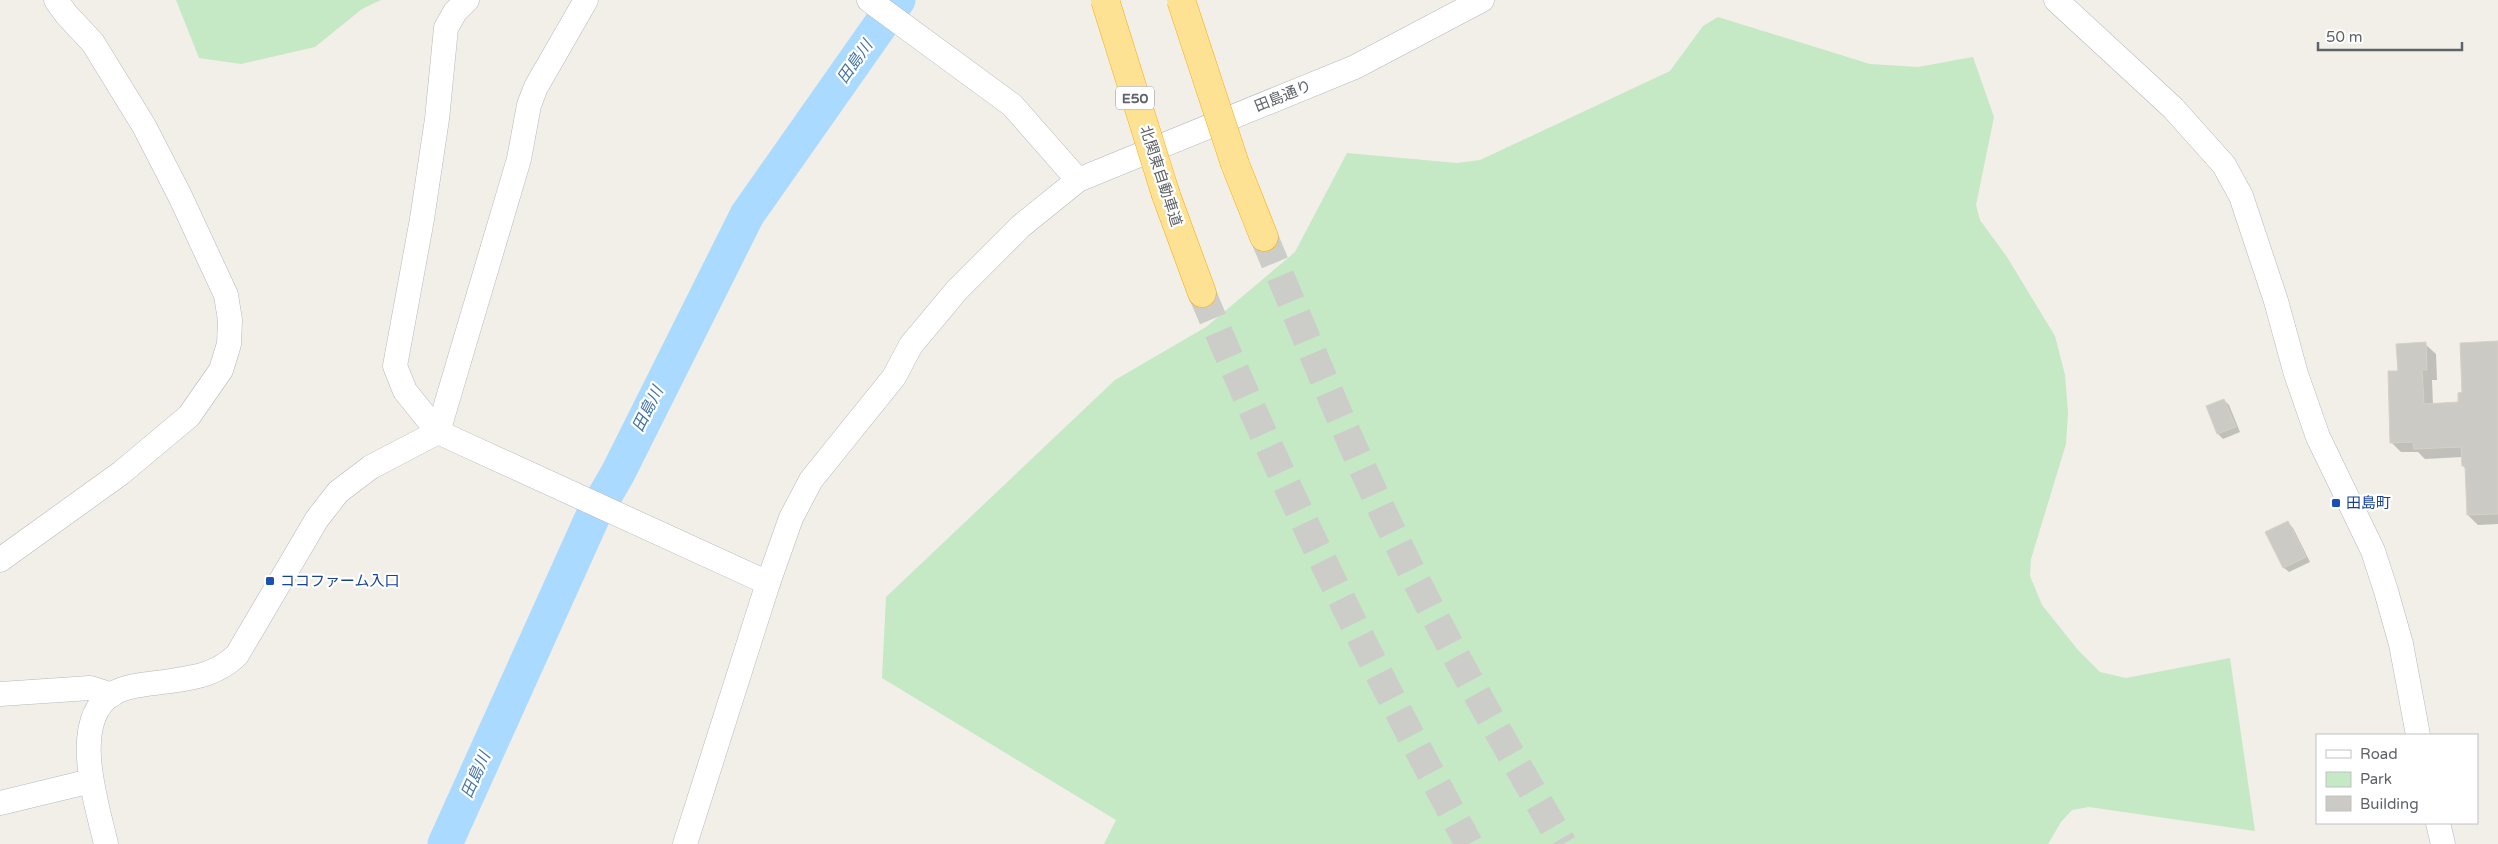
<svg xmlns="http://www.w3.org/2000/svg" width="2498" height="844" font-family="'Varela Round','Noto Sans JP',sans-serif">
<rect width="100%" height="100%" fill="#f1efe8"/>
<g fill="#c5e8c5">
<polygon points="176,0 381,0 362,9 315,47 241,64 199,58"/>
<polygon points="1718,17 1870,64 1918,67 1973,57 1994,117 1976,205 1980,220 2007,257 2055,336 2065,375 2068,413 2066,444 2031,559 2030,576 2042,605 2078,650 2100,672 2126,678 2230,658 2255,831 2089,807 2072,810 2061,822 2048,844 1104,844 1116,820 882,678 886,597 1115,380 1206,327 1295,252 1347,153 1457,163 1480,160 1670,71 1703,26"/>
</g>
<g fill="#0003">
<polygon points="2498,342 2498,524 2478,525 2468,515 2466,469 2463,466 2462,457 2425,459 2418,452 2401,452 2391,442 2399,372 2425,344 2436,354 2437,380 2432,380 2433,405 2460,403 2464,394"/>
<polygon points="2224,400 2229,405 2240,432 2223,439 2218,434 2207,407"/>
<polygon points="2288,523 2293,528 2310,562 2289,572 2284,568 2267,533"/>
</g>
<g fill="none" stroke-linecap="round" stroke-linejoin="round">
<polyline stroke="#aadaff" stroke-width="35" points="445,844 593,516 618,473 747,215 898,0"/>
</g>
<g fill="#cccac5" stroke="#d6d1c6">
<polygon points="2498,341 2498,514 2467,515 2465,466 2462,466 2461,447 2414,449 2413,442 2390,443 2388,371 2398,371 2396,344 2426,342 2427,370 2422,370 2424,404 2458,402 2458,393 2462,392 2460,343"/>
<polygon points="2224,399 2236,427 2217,434 2206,406"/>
<polygon points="2288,521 2306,557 2283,568 2265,532"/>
</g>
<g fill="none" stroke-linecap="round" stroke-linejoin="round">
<g stroke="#ccccc8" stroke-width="28" stroke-dasharray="28 14" stroke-linecap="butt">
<path d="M 1264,237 C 1305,334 1344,431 1389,525 C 1441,635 1502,739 1563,844"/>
<path d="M 1202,293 C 1281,482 1371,665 1469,844"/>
</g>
<defs>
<g id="minor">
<polyline points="869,0 1012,105 1078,180"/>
<polyline points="2056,0 2173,108 2224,165 2241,196 2276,301 2296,374 2318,437 2373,551 2386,591 2401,644 2418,735"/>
<polyline points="438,432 519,159 529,105 536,87 586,0"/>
<polyline points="438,432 405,391 395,366 422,219 437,119 446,28 455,12 467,0"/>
<polyline points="0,560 121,473 189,416 221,370 229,344 230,320 226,295 180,196 144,126 93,43 66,14 56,0"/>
<polyline points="0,694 90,688 112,695"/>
<polyline points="0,803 91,781"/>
<polyline points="2438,823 2443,844"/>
<path d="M 106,844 C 97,804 69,722 112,694 C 129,684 152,684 171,681 C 197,677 217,674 237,655 L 317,519 L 338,492 L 371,467 L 438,432 L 768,583"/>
<polyline points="685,844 768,583 791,518 811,480 894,377 911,345 957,290 1021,226 1078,180 1355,67 1482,0"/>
</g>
<g id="highway">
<polyline points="1235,164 1264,237"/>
<polyline points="1166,195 1202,293"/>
</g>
</defs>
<use href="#minor" stroke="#b5b8bc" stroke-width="25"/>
<use href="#highway" stroke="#f9ab00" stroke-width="29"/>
<use href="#minor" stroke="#fff" stroke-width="24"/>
<use href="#highway" stroke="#fde293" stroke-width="28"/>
<defs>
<g id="highway-bridge">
<polyline points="1105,0 1166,195"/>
<polyline points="1181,0 1235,164"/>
</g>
</defs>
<use href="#highway-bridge" stroke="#f9ab00" stroke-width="29" stroke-linecap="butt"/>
<use href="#highway-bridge" stroke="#fde293" stroke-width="28"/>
</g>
<g fill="#1a4fb4" stroke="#fff" stroke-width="2">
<rect x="2331" y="498" width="10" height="10" rx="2.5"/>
<rect x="265" y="576" width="10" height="10" rx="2.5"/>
</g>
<g text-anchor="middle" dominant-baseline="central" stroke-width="4.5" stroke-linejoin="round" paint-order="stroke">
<rect fill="#fff" stroke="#8f9295" stroke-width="1" x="1116" y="86.5" width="38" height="23" rx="4"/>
<g font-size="14" font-weight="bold" fill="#5f6368">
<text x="1135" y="98">E50</text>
</g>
<g font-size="15" fill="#5f6368" stroke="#fff">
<text transform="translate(1283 96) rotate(-22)">田島通り</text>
<text transform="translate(1161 176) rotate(72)">北関東自動車道</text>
</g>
<g font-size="15" fill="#164399" stroke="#fff" text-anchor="start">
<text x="2346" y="503">田島町</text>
<text x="280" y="581">ココファーム入口</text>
</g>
<g font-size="16" font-style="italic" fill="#4174aa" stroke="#fff">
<text transform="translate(855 62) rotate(-55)">田島川</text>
<text transform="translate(648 409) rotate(-63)">田島川</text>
<text transform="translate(476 775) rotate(-66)">田島川</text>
</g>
</g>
<rect x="2316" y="734" width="162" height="90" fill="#ffffff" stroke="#bfc1c3"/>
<rect x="2326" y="750" width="25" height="8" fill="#ffffff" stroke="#bfc1c3"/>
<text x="2360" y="759" font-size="15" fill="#5f6368">Road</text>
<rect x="2326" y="772" width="25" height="15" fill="#c5e8c5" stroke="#bfc1c3"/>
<text x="2360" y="784" font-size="15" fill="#5f6368">Park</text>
<rect x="2326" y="796" width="25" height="15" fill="#cccac5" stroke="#bfc1c3"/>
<text x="2360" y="809" font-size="15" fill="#5f6368">Building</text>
<path d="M2318 42v8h144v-8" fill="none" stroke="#5f6368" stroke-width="2.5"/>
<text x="2326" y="42" font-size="15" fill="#5f6368" stroke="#ffffff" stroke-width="4" paint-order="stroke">50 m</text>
</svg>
